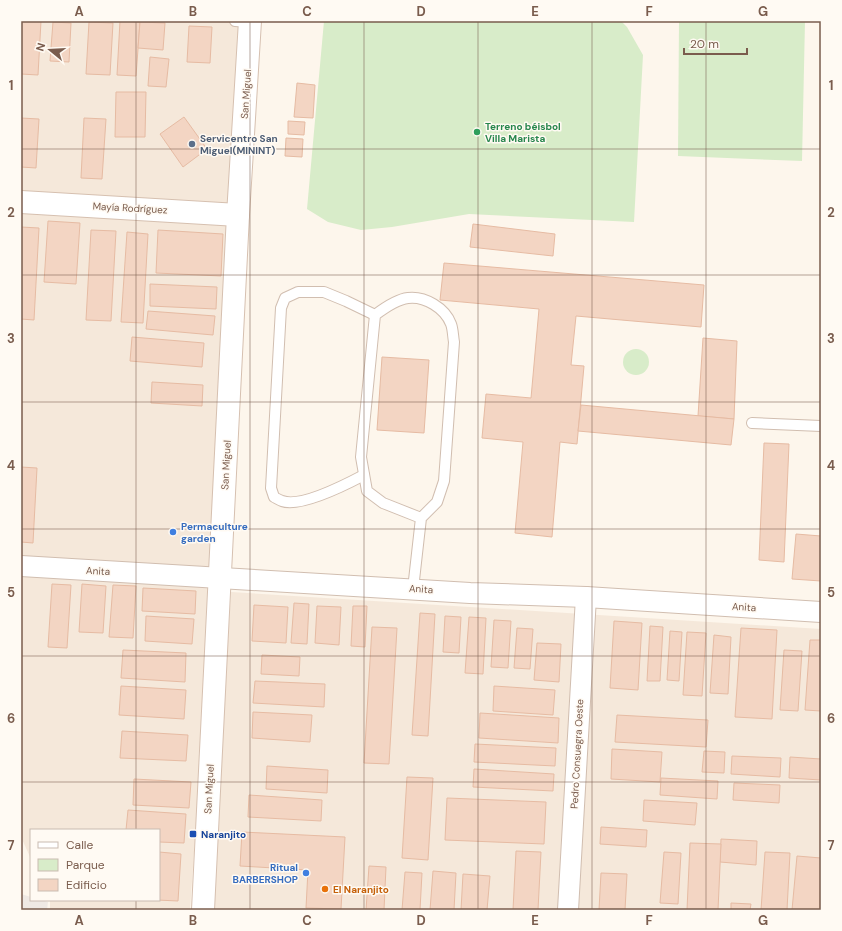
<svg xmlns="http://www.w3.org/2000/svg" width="842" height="931" font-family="'DM Sans',sans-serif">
<rect width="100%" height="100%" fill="#fdf6ec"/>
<g fill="#f5e8da">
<polygon points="21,21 243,21 200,765 190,910 50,910 50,900 159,900 159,830 31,830 31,859 21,837"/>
<polygon points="231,592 821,629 821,910 212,910"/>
</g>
<polygon fill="#efe9e4" points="21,894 31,897 31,900 41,900 48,902 47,910 21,910"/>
<g fill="#d8ecc9">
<polygon points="324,21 621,21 627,27 643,55 634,222 469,214 392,227 361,230 328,222 307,209"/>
<polygon points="679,21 805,21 802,161 678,156"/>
<circle cx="636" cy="362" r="13"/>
</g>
<g fill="#f3d5c3" stroke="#e6bba3">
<polygon points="21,21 41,21 38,75 21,74"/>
<polygon points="120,21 140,22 136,76 117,75"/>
<polygon points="53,22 71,23 69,62 50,61"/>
<polygon points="89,22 113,23 110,75 86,74"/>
<polygon points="140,22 165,23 163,50 138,48"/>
<polygon points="189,26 212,27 210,63 187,62"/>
<polygon points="150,57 169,59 166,87 148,86"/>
<polygon points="297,83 315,85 313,118 294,117"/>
<polygon points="116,92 146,92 145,137 115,137"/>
<polygon points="184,117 207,149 183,167 160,134"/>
<polygon points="21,118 39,119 36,168 21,167"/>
<polygon points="84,118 106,119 102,179 81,178"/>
<polygon points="288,121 305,122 304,135 288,134"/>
<polygon points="286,138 303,139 302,157 285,156"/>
<polygon points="48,221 80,223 76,284 44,282"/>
<polygon points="473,224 555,234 553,256 470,247"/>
<polygon points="21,227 39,228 34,320 21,319"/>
<polygon points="91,230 116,231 111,321 86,320"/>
<polygon points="158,230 223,234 221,276 156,273"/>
<polygon points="127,232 148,234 143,323 121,322"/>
<polygon points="444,263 704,285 701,327 576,316 571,365 584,366 577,444 560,442 552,537 515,533 523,442 482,438 486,394 531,398 539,309 440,300"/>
<polygon points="150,284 217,287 216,309 150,306"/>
<polygon points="148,311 215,316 213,335 146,329"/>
<polygon points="132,337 204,343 202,367 130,361"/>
<polygon points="703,338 737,341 734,419 698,416"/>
<polygon points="382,357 429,360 424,433 377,430"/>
<polygon points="152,382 203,385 202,406 151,403"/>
<polygon points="581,405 734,419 731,445 578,431"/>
<polygon points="764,443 789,444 784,562 759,560"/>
<polygon points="21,467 37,468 33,543 21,542"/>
<polygon points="796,534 821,536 821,581 792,579"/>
<polygon points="52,584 71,585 67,648 48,647"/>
<polygon points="82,584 106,586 103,633 79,632"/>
<polygon points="113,585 136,586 133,638 109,637"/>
<polygon points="143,588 196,591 195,614 142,611"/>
<polygon points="294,603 309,604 307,644 291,643"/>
<polygon points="254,605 288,607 286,643 252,641"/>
<polygon points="317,606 341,607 339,645 315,643"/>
<polygon points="353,606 367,606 365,647 351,646"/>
<polygon points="420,613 435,614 428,736 412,735"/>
<polygon points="146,616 194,619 192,644 145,641"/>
<polygon points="445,616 461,617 459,653 443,652"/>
<polygon points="469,617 486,618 483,674 465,673"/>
<polygon points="494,620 511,621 508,668 491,667"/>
<polygon points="614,621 642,623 638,690 610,688"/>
<polygon points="650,626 663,627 660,681 647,681"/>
<polygon points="372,627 397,628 389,764 364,763"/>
<polygon points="517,628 533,629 530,669 514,668"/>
<polygon points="741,628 777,630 772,719 735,717"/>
<polygon points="670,631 682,632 679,681 667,680"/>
<polygon points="687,632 706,633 702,696 683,695"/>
<polygon points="714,635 731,637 728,694 710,693"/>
<polygon points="810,640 821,640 821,711 805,710"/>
<polygon points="537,643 561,644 559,682 534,680"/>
<polygon points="123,650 186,653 185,682 121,678"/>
<polygon points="784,650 802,651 798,711 780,710"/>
<polygon points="262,655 300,657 299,676 261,674"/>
<polygon points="255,681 325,684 324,707 253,703"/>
<polygon points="121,686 186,690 184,719 119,715"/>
<polygon points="494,686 555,690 553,715 493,711"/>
<polygon points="253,712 312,715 310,742 252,738"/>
<polygon points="480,713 559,718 558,743 479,738"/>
<polygon points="617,715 708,720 706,747 615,742"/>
<polygon points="122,731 188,735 186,761 120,758"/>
<polygon points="475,744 556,748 555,766 474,762"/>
<polygon points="612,749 662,752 660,782 611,779"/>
<polygon points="704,751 725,752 724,773 702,772"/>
<polygon points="732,756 781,758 780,777 731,774"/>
<polygon points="790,757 821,759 821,780 789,778"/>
<polygon points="267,766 328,770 327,793 266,789"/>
<polygon points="474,769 554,774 553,791 473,787"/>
<polygon points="407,777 433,778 428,860 402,858"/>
<polygon points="661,778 718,781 717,799 660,795"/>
<polygon points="134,779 191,782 189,808 133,805"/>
<polygon points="734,783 780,785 779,803 733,800"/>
<polygon points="249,795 322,800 321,821 248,817"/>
<polygon points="447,798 546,802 544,844 445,840"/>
<polygon points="644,800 697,803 695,825 643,821"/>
<polygon points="128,810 186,814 184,843 159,842 159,830 126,830"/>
<polygon points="601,827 647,830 646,847 600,844"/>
<polygon points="242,832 345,837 341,909 306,908 308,870 240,866"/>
<polygon points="721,839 757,841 756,865 720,862"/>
<polygon points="690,843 721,844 718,910 687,910"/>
<polygon points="516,851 541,852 538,910 513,910"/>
<polygon points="159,852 181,854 178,901 157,900 159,900"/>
<polygon points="664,852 681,853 678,904 660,903"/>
<polygon points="765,852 790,853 787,910 761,910"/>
<polygon points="797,856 821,858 820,910 792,910"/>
<polygon points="369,866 386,867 384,910 366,910"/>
<polygon points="433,871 456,873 454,910 430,910"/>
<polygon points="405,872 422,873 420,910 402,910"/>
<polygon points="601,873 627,874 625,910 599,910"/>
<polygon points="463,874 490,876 487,910 461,910"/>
<polygon points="731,903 751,904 750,910 731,910"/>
</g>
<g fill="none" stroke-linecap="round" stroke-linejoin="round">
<defs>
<g id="lane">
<polyline points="235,21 250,22"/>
<polyline points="752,423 821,426"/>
<path d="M 364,475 C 347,484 301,508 282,501 C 279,500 276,498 274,497 L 271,488 L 281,308 L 285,298 L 298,292 L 324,292 L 346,301 L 375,315"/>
<path d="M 413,589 L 421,518 L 437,502 L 444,481 L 454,342 C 453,337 453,329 451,324 C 445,308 425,296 408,298 C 398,299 383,309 375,315 L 361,457 L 367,491 L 383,503 L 421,518"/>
</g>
<g id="street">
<polyline points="21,566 470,593 586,597 821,612"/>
<polyline points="568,910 586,597"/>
</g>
<g id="secondary">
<polyline points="21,202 238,215"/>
<polyline points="203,910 238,215 250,21"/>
</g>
</defs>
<use href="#lane" stroke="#d1beb0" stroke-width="12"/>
<use href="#street" stroke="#d1beb0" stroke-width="22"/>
<use href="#secondary" stroke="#d6c0b0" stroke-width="24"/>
<use href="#lane" stroke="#fff" stroke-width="10"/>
<use href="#street" stroke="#fff" stroke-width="20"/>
<use href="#secondary" stroke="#fff" stroke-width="22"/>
</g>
<path fill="none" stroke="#7a5c4d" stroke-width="1" stroke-opacity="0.55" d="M 136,21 L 136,830M 250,21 L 250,910M 364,21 L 364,910M 478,21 L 478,910M 592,21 L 592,910M 706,21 L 706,910M 21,149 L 821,149M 21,275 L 821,275M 21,402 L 821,402M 21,529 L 821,529M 21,656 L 821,656M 21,782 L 821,782M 136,900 L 136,910"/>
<circle fill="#2e9e5b" stroke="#fffaf3" stroke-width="1.5" cx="477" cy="132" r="4"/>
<circle fill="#5c6f8a" stroke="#fffaf3" stroke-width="1.5" cx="192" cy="144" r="4"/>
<g fill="#3f7fe0" stroke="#fffaf3" stroke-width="1.5">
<circle cx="173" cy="532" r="4"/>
<circle cx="306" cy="873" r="4"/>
</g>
<rect fill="#1a4fb4" stroke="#fffaf3" stroke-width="1.5" x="189" y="830" width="8" height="8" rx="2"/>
<circle fill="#e8710a" stroke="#fffaf3" stroke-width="1.5" cx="325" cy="889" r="4"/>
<g text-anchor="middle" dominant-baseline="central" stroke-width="3" stroke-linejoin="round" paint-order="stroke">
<g font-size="10" fill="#7a5c4d" stroke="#fffaf3">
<text transform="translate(246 94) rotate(-86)">San Miguel</text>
<text transform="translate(130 208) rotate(3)">Mayía Rodríguez</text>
<text transform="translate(226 465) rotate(-87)">San Miguel</text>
<text transform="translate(98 571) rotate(3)">Anita</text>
<text transform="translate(421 589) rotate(4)">Anita</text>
<text transform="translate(744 607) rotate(4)">Anita</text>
<text transform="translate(577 754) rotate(-87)">Pedro Consuegra Oeste</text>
<text transform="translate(209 789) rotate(-87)">San Miguel</text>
</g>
<g font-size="10" font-weight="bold" fill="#27864d" stroke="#fffaf3" text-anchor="start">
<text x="485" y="126">Terreno béisbol<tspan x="485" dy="12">Villa Marista</tspan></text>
</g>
<g font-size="10" font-weight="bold" fill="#4e5e75" stroke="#fffaf3" text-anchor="start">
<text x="200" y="138">Servicentro San<tspan x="200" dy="12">Miguel(MININT)</tspan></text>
</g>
<g font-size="10" font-weight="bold" fill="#366cbe" stroke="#fffaf3" text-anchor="start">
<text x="181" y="526">Permaculture<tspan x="181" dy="12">garden</tspan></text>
<text x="298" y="867" text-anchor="end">Ritual<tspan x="298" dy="12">BARBERSHOP</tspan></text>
</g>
<g font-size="10" font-weight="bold" fill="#164399" stroke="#fffaf3" text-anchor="start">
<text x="201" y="834">Naranjito</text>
</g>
<g font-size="10" font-weight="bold" fill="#c56008" stroke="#fffaf3" text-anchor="start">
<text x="333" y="889">El Naranjito</text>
</g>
</g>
<rect width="842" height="931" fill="none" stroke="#fffaf3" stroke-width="44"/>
<rect x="30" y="829" width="130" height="72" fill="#fffaf3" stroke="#cabbb1"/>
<rect x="38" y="842" width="20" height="6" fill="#ffffff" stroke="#cabbb1"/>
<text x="66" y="849" font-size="12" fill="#7a5c4d">Calle</text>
<rect x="38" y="859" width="20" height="12" fill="#d8ecc9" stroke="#cabbb1"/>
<text x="66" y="869" font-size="12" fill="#7a5c4d">Parque</text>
<rect x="38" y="879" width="20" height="12" fill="#f3d5c3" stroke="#cabbb1"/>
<text x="66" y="889" font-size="12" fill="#7a5c4d">Edificio</text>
<g transform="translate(50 50) rotate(288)" stroke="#fffaf3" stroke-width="3" paint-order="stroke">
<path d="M0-3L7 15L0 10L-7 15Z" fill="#7a5c4d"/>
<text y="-6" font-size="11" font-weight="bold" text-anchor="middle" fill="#7a5c4d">N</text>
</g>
<path d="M684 48v6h63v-6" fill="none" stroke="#7a5c4d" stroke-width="2"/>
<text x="690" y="48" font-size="12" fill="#7a5c4d" stroke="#fffaf3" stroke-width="3" paint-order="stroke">20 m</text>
<rect x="22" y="22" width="798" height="887" fill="none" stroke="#7a5c4d" stroke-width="1.5"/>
<g font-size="13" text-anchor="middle" font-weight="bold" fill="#7a5c4d">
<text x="79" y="16">A</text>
<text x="193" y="16">B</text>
<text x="307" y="16">C</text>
<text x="421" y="16">D</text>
<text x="535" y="16">E</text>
<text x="649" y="16">F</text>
<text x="763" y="16">G</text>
<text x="11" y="90">1</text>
<text x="831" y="90">1</text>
<text x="11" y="217">2</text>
<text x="831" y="217">2</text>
<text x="11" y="343">3</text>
<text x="831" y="343">3</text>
<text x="11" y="470">4</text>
<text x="831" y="470">4</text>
<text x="11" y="597">5</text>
<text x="831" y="597">5</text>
<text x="11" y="723">6</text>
<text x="831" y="723">6</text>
<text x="11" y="850">7</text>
<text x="831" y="850">7</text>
<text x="79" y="925">A</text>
<text x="193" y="925">B</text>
<text x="307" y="925">C</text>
<text x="421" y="925">D</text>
<text x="535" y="925">E</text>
<text x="649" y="925">F</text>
<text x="763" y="925">G</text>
</g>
</svg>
